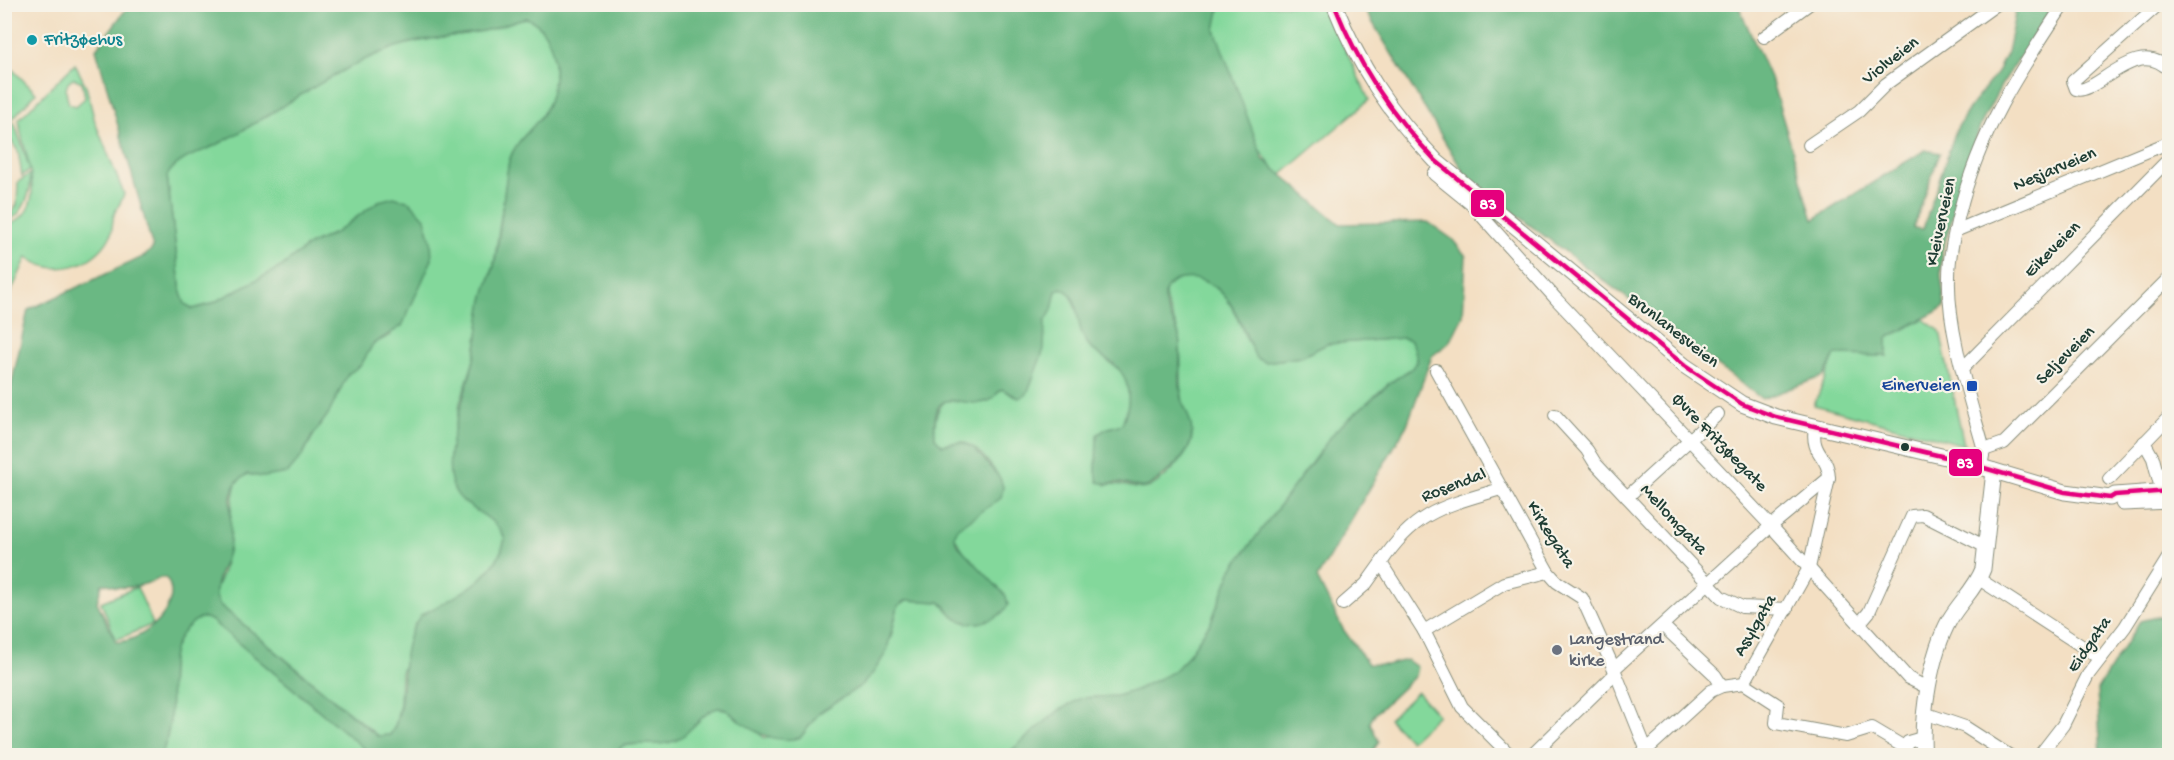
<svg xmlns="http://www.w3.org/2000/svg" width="2174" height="760" font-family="'Gochi Hand',sans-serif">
<rect width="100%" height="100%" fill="#f7f3e8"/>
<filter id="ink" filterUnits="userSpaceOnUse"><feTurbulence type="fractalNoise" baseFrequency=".0167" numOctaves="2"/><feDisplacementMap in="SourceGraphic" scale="12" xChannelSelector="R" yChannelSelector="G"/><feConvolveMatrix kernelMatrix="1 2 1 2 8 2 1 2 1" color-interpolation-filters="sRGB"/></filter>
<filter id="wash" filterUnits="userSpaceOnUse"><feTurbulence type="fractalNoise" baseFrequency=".008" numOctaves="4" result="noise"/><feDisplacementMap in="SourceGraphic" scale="24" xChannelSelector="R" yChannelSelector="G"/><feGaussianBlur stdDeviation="1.35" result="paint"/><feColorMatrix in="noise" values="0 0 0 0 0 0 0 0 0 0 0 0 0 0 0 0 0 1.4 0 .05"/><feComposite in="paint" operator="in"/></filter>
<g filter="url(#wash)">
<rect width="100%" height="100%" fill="#f3dfc3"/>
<g fill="#83d89b" stroke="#518a68" stroke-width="1.5" fill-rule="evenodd">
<polygon points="1217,5 1325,5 1369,100 1279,177 1251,138 1209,31"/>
<path d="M 527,18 C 558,29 560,81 546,108 C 536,129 517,136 509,161 L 494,264 L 484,297 L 474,360 L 460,403 L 450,473 L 463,501 L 490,517 L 499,527 L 505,539 C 496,580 455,597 421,615 L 401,673 L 400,703 L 395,728 L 390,735 L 378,736 L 220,605 C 210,591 219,585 223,571 C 232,542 228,512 236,483 L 247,474 L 263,477 L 302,456 L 348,374 L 361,365 L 373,344 L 391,335 L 379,201 L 335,233 L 309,245 L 281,267 L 211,304 L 193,309 L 185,304 L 181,294 L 167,176 C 176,158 203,152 220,143 C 277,113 333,69 393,48 C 424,37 455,37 487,30 C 501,27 513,20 527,18 Z"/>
<polygon points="4,61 36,93 5,127 4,127"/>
<path d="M 75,64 L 86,86 L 95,122 L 124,194 C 122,202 117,207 114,214 C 112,221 113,229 110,237 C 94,267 53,278 27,257 L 6,303 L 5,226 C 56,210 20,150 19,119 ZM 73,78 L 82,82 L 85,98 L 76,106 L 69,104 C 66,94 63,85 73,78 Z"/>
<polygon points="14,122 30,169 22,176 18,151 12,142 5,141 5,130"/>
<path d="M 30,174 C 32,192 24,216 5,222 L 17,205 L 18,182 Z"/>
<path d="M 1190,277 C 1229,286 1232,308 1247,340 C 1251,348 1259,355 1265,362 L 1301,357 L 1327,344 L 1403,338 L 1410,340 L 1415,349 L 1417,361 L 1412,368 L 1389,383 L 1336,430 L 1232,569 L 1211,622 L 1184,661 L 1173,672 L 1136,690 L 1117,696 L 1081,698 L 1058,711 L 1006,755 L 615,756 L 622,746 L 678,739 L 710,710 L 718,708 L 728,711 L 765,738 L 800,738 L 819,713 L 835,702 L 891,637 L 898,606 L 907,600 L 940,602 L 954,617 L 979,623 L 1003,613 L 954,536 L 958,528 L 1003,487 C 999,473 977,444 961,442 C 955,442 947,444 942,445 L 935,438 C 934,425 935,408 947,400 L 1002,389 L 1019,398 C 1029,372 1039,348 1045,322 C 1048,311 1054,303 1056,291 L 1061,288 L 1069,291 L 1091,348 L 1122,372 L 1127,385 L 1129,402 L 1122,424 L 1106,429 L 1097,435 L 1096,472 L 1106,485 C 1121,481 1139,493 1150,487 C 1166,478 1192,454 1192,435 C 1191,421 1183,408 1182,395 C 1180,376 1182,354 1179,336 C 1174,310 1145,284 1190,277 Z"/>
<polygon points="1923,319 1940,331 1964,445 1814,405 1835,355 1887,356 1887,338"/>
<polygon points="137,587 153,624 116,640 101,602"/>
<path d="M 204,617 L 211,620 L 372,755 L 161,756 C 166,744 169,731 170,719 C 173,687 160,627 204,617 Z"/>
<polygon points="1417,692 1438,715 1410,741 1389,719"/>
</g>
<g fill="#6ab883" stroke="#447a5c" stroke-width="1.5" fill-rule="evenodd">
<path d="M 130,4 L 1220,5 L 1215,30 L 1263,159 L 1340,224 L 1428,222 L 1452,239 L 1466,256 L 1463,316 L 1450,342 L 1432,356 L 1407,425 L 1317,578 L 1343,629 L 1368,664 L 1386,665 L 1407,660 L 1417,667 L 1415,676 L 1373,716 L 1370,723 L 1379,742 L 1369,756 L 1006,755 L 1058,711 L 1081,698 L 1117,696 L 1136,690 L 1173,672 L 1184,661 L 1211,622 L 1232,569 L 1336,430 L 1390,383 L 1412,368 L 1417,361 L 1415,349 L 1410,340 L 1403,338 L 1327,344 L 1301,357 L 1265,362 L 1256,358 C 1240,325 1228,272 1181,279 C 1173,280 1164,288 1164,297 C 1164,310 1176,323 1179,336 C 1182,356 1177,379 1182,400 C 1184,407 1188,414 1190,421 C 1198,447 1179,463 1161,477 C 1141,494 1143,486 1120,483 C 1112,482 1107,485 1098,482 L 1096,472 L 1097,435 L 1106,429 L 1122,424 C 1131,405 1132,379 1114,364 C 1104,357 1092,352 1085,340 C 1074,323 1082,296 1061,288 L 1056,291 L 1052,310 L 1045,322 L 1044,349 L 1027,394 L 1019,398 L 1002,389 C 997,392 996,396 992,399 C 967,415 930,374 935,438 L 942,445 L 961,442 L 973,447 L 1000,478 L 1003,487 L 1001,498 L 958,528 L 954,536 L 957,544 L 1006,596 L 1008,605 C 999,621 973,628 957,619 C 950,615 947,606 940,602 L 907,600 L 898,606 L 886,653 L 873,673 L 862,685 L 819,713 L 800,738 C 775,743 760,735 740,721 C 734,716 729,710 721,708 C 707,706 690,734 677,740 C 659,748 640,741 622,746 L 615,755 L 372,755 L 211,620 C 202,616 198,618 191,624 C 162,648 173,687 170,720 C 168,732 166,744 161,755 L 5,755 L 4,418 L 28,310 L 145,256 L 153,248 L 96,49 ZM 526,18 C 558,29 560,81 546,108 C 536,129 517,136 509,161 C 503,194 501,227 495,261 C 493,272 487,284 484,296 C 479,316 479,338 474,359 C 468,392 438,456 454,489 C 465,512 493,511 505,539 C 496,580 455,597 421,615 C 392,652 412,701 390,735 L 377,736 L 220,605 C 208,588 225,567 229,548 C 234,529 225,501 236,483 C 238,480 244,477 247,474 L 263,477 L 288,473 L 302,456 L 311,438 L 329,413 L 348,374 L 361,365 L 373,344 L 402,326 L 432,259 L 431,241 L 425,218 L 410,202 L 394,197 L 379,201 L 335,233 L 309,245 L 281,267 L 211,304 L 193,309 L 185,304 L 181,293 L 167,176 C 176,158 203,152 220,143 C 277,113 333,69 393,48 C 424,37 455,37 487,30 C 501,27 513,20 526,18 ZM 160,578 L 166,578 C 186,605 142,643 116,642 L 97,602 L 102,584 C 109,583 110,585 116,587 C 129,589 149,584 160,578 Z"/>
<polygon points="1362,5 1738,5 1772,82 1813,220 1925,150 1940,153 1913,228 1923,229 1956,130 1970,107 1996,74 2007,52 2017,5 2054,5 2002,84 1980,126 1942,251 1941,275 1945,307 1887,338 1887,356 1835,355 1824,376 1762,399 1467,178"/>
<polygon points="2169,614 2169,755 2101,755 2097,690 2140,621"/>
</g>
</g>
<g filter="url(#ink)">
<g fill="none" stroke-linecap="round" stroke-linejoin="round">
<defs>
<g id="minor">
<path d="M 2159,4 L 2073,81 L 2076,89 C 2095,97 2137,34 2170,71"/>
<polyline points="1764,37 1809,4"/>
<polyline points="1809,145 1859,111 1886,84 1997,4"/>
<polyline points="1434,174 1471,204 1557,300 1771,526 1908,678 1928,688"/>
<polyline points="1955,231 2170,142"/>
<polyline points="1963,368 2170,158"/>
<polyline points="1436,370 1548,572 1557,582 1582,598 1614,669 1649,756"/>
<polyline points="1555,415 1587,450 1595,463 1721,597 1742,607 1787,609"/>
<polyline points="2144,442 2153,458 2164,500"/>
<polyline points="1984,450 2004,443 2170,277"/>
<path d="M 1981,467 L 1984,450 C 1970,399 1947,330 1949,277 C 1949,256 1954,235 1959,214 C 1979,132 2018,73 2064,4"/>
<polyline points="2109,479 2170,416"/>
<path d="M 1501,489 C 1444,506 1415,511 1381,563 L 1424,631 L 1504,583 L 1548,572"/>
<polyline points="1627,497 1718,414"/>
<polyline points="1979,579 2100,658"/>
<polyline points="1343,604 1366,584 1381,563"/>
<polyline points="1859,624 1869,612 1912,516 1923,515 1986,547"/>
<polyline points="1663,626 1715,675 1722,686"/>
<polyline points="1424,631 1462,707 1511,756"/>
<polyline points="1614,669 1771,526 1829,478"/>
<polyline points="1744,683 1778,705 1776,723 1846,736 1872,728 1904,747"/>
<polyline points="1924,713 1965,727 2010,756"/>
<path d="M 1641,755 L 1711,691 L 1722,686 L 1744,683 L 1809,568 L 1829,478 C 1829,455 1810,455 1815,427"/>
<polyline points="1531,756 1615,674"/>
<polyline points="1900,756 1908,742 1922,738"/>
<polyline points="2039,756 2063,725 2088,675 2125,627 2170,555"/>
</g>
<g id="major">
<path d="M 1334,4 C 1359,66 1389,112 1436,161 L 1685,366 L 1742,404 L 1776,417 L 1954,459 L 2065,492 L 2110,498 L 2115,495 L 2170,491"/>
<polyline points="2123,503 2170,501"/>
<path d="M 1924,756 C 1920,718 1931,652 1950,619 C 1960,602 1976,588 1983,569 L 1994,471"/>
</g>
</defs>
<use href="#minor" stroke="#898e7c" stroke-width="14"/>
<use href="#major" stroke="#898e7c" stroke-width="17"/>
<use href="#minor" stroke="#fff" stroke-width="12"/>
<use href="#major" stroke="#fff" stroke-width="15"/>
<defs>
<path id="bus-1" d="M 1334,4 C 1359,66 1389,112 1436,161 L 1685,366 L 1742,404 L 1776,417 L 1954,459 L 2065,492 L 2110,498 L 2115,495 L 2170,491"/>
</defs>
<use href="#bus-1" stroke="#f7f3e8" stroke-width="9"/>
<use href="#bus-1" stroke="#e5007d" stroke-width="4.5"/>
</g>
</g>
<circle fill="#0f9aa8" stroke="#f7f3e8" stroke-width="2" cx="32" cy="40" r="6"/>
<rect fill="#1a4fb4" stroke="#f7f3e8" stroke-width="2" x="1966" y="380" width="12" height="12" rx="3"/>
<circle fill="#1f3d34" stroke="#f7f3e8" stroke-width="2" cx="1905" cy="447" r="5"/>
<circle fill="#6b7280" stroke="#f7f3e8" stroke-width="2" cx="1557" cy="650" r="6"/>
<g text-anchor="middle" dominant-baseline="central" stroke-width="4.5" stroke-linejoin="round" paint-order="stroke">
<g font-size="18" fill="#0d838f" stroke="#f7f3e8" text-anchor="start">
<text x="44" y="40">Fritzøehus</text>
</g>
<g font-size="18" fill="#1f3d34" stroke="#f7f3e8">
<text transform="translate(1891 61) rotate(-38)">Violveien</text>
<text transform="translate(2055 170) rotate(-23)">Nesjarveien</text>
<text transform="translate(1942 222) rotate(-78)">Kleiverveien</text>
<text transform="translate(2053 250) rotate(-45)">Eikeveien</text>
<text transform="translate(1673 331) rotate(38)">Brunlanesveien</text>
<text transform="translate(2066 356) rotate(-45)">Seljeveien</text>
<text transform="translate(1719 443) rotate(46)">Øvre Fritzøegate</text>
<text transform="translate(1454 486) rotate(-21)">Rosendal</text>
<text transform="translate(1673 520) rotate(47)">Mellomgata</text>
<text transform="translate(1550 535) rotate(58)">Kirkegata</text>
<text transform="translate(1756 626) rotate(-60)">Asylgata</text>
<text transform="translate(2090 645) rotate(-55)">Eidgata</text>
</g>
<g font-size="18" fill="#164399" stroke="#f7f3e8" text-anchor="end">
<text x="1960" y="386">Einerveien</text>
</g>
<g font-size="18" fill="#5b616d" stroke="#f7f3e8" text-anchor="start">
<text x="1569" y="640">Langestrand<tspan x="1569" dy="21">kirke</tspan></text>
</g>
</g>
<g stroke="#f7f3e8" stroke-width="2">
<rect x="1470" y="189" width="35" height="29" rx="6" fill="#e5007d"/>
<rect x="1948" y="448" width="35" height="29" rx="6" fill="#e5007d"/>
</g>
<g font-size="16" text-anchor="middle" font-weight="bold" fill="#fff">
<text x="1488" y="209">83</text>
<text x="1965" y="468">83</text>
</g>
<rect width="2174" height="760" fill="none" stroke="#f7f3e8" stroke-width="24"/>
</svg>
